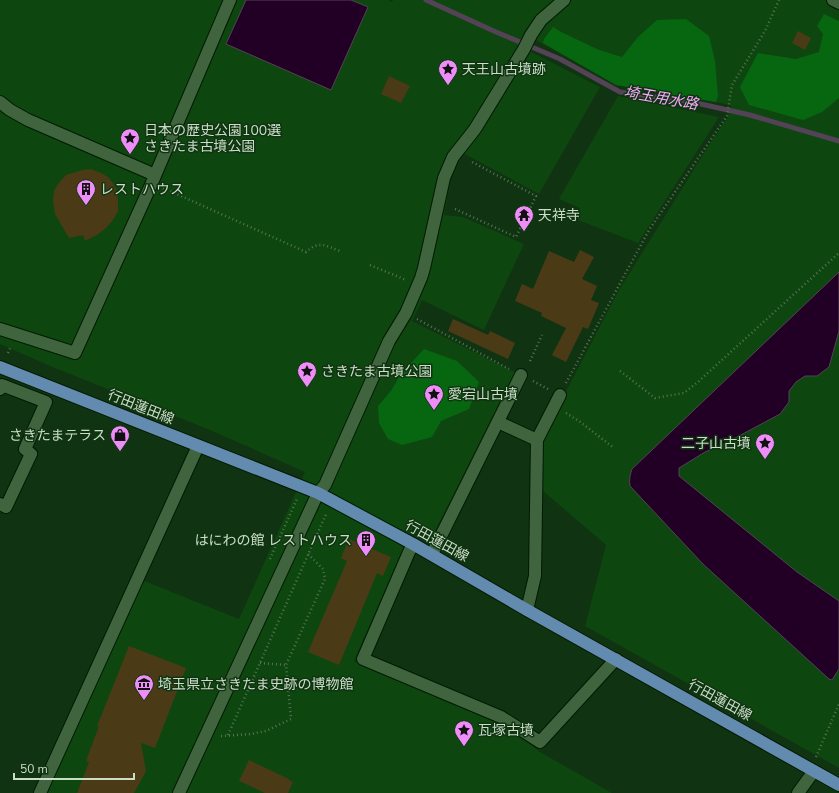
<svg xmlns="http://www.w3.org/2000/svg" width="839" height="793" font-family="'Nunito Sans','Noto Sans JP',sans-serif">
<rect width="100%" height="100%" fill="#103411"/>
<g fill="#0e4610">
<polygon points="0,0 388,0 392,2 393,0 839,0 839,768 585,626 606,545 543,491 543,438 560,403 619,290 706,150 728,117 731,105 616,85 536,40 531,52 600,87 539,194 463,153 457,161 451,177 444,215 463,217 524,244 484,330 422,300 412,321 516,373 432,537 413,527 354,661 502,721 540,752 612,793 45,793 142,580 239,619 305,472 210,430 50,366 0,344"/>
<polygon points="618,96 719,117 638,243 578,220 580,208 559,199"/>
</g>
<g fill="#076711">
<polygon points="824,14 839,21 839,98 822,112 803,120 749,105 740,87 758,53 796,59 819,52 823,34 817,26"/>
<polygon points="686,19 709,36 715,61 718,96 716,102 616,85 543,43 544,39 553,27 561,32 599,50 622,57 638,37 657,20"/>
<polygon points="424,349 457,361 479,382 469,409 441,421 432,437 402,445 388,439 379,423 378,406 391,391 401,374"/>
</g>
<g fill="#220026" stroke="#544256">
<polygon points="246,0 351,0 368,7 331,90 226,44"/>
<path d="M 839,272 L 839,331 L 829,367 L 817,376 L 805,376 L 796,382 L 789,391 L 789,402 L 780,414 L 724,444 L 705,452 L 679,468 L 679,476 L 797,572 L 839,601 L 839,669 L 832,680 L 829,679 L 703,564 L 630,486 C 629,479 630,475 632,469 Z"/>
</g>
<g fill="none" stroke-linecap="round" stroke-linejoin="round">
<polyline stroke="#544256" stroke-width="5" points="426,0 496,32 560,59 620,92 692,102 750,115 839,141"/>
</g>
<g fill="#4b3a16">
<polygon points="798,31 811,38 805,50 792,43"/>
<polygon points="389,76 410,86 401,103 381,94"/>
<polygon points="91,169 101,173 108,177 113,183 117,191 118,201 118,211 113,220 106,228 97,235 85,241 83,235 69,238 55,214 53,201 54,191 58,184 66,175 82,170"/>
<polygon points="580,250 594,257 582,279 597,286 591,300 599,303 588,329 583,327 566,362 552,355 566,328 541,316 542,313 515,301 522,284 533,289 549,251 574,262"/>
<polygon points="453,319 488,335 490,331 515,343 508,359 448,331"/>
<polygon points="349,539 391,557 383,576 377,573 339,665 308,652 347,561 341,558"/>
<polygon points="129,646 186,668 155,748 141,743 146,771 134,793 77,793 89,762 86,761 99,726 97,726"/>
<polygon points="249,760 289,779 289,780 293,782 288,793 265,793 239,781"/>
</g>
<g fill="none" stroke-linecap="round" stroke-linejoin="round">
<defs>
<g id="minor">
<polyline points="833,0 839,3"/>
<polyline points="0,102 10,110 28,120 155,175"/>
<polyline points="0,329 69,351 75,353 151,185 230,0"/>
<polyline points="0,389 2,385 46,402 25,449 31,454 6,507 0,504"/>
<polyline points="498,422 537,440"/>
<polyline points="413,544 409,552 363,659 501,717 540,742 616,659"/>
<polyline points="432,554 521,375"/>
<polyline points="527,610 535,576 537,440 560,395"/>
<polyline points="40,793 198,446"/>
<polyline points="179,793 318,493 325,485 389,341 406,313 421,278 424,268 444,178 453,157 475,129 524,49 531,35 541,20 564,0"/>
<polyline points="798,793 814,771"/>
</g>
<polyline id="major" points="0,367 318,493 413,544 527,610 839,785"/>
</defs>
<use href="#minor" stroke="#011a02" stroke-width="14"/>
<use href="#major" stroke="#011a02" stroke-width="14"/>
<g stroke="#567456" stroke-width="2.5" stroke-dasharray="1 3" stroke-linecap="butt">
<path d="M 163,188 L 306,252 C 319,240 326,246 340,251"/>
<polyline points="455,209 516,237 536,196 472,162"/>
<polyline points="370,265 406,280"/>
<polyline points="417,319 509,369"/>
<polyline points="8,353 11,346"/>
<polyline points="530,361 542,335"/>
<polyline points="620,371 655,398 684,393 699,381 839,253"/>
<polyline points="533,381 548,389"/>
<polyline points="566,383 649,230 727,116 732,85 765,31 779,0"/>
<polyline points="566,413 579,421 614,448"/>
<polyline points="270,559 297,499"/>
<polyline points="260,663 286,665"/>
<polyline points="228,735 327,512"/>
<polyline points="221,736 251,734 266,731 291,719 286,665 325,579 323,569 308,554"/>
<polyline points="816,757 839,704"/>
</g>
<use href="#minor" stroke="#3f643e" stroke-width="12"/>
<use href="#major" stroke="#638baf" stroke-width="12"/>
</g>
<defs>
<symbol id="sight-pin" viewBox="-11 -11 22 30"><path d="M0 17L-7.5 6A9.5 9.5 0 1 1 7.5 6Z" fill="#ee8cf8" stroke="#103411"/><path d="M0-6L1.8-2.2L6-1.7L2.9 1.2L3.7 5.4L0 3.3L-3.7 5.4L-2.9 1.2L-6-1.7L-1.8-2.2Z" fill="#111"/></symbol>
<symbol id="building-pin" viewBox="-11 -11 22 30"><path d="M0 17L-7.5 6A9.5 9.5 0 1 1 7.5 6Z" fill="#ee8cf8" stroke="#103411"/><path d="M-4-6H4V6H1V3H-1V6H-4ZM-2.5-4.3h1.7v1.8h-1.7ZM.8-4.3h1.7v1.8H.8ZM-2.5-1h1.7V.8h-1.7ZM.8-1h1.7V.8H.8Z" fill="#111"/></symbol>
<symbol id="temple-pin" viewBox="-11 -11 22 30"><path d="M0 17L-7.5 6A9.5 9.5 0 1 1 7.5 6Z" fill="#ee8cf8" stroke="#103411"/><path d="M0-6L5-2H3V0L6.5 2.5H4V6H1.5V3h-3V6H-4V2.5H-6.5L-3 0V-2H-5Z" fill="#111"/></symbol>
<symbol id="shop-pin" viewBox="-11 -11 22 30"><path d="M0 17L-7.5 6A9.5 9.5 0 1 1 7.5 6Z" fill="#ee8cf8" stroke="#103411"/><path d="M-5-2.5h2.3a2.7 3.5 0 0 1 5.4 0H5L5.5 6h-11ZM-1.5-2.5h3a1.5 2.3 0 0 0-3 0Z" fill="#111"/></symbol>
<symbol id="museum-pin" viewBox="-11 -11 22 30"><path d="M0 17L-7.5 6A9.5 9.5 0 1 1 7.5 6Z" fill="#ee8cf8" stroke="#103411"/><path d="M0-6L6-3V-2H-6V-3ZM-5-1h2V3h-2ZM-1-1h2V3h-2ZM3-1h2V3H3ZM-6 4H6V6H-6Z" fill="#111"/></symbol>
</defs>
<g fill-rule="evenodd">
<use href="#sight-pin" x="437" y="58" width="22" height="30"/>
<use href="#sight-pin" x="119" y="127" width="22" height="30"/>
<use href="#building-pin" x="75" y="178" width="22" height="30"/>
<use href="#temple-pin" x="513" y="204" width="22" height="30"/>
<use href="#sight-pin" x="296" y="360" width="22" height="30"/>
<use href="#sight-pin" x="423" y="383" width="22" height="30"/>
<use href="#shop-pin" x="109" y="424" width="22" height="30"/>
<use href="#sight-pin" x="754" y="432" width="22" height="30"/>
<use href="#building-pin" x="355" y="529" width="22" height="30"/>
<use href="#museum-pin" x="133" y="673" width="22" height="30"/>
<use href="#sight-pin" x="453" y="719" width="22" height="30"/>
</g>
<g text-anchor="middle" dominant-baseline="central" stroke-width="3" stroke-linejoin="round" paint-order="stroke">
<g font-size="14" fill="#c9ddc7" stroke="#103411" text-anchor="start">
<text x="462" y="69">天王山古墳跡</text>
<text x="144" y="130">日本の歴史公園100選<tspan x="144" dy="16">さきたま古墳公園</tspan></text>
<text x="100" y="189">レストハウス</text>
<text x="538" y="215">天祥寺</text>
<text x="321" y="371">さきたま古墳公園</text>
<text x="448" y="394">愛宕山古墳</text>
<text x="106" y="435" text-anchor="end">さきたまテラス</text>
<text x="751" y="443" text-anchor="end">二子山古墳</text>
<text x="352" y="540" text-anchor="end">はにわの館 レストハウス</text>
<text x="158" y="684">埼玉県立さきたま史跡の博物館</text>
<text x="478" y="730">瓦塚古墳</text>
</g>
<g font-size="14" fill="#c9ddc7" stroke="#103411">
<text transform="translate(141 407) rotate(22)">行田蓮田線</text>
<text transform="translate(437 541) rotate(29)">行田蓮田線</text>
<text transform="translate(720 700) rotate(29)">行田蓮田線</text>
</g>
<g font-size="15" font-style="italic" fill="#f4a8fc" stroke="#103411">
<text transform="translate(661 98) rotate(10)">埼玉用水路</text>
</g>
</g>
<path d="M14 773v6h120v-6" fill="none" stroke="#c9ddc7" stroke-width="2"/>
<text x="20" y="773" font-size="12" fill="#c9ddc7" stroke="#103411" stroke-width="3" paint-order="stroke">50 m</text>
</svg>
